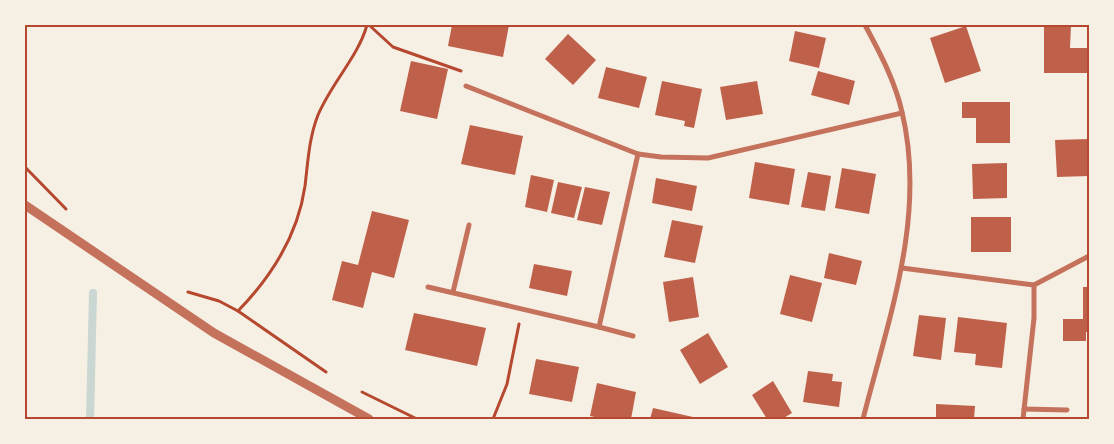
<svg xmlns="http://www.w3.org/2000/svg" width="1114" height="444" font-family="Cabin,sans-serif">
<rect width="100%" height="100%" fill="#f6efe4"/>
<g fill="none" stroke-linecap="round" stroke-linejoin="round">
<polyline stroke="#c9d6d2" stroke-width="8" points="90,419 93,293"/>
</g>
<g fill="#bf614a">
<polygon points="452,25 509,25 503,57 448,46"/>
<polygon points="1044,25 1071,25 1070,48 1089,48 1089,73 1044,73"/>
<polygon points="966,26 981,71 945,83 930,38"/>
<polygon points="795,31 826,38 819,68 789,61"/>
<polygon points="568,34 596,60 573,85 545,59"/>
<polygon points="411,61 448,69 437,119 400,111"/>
<polygon points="606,67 647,77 639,108 598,98"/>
<polygon points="818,71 855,81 849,105 811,95"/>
<polygon points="662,81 702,89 694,128 684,126 685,121 655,115"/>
<polygon points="757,81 763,114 726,120 720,87"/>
<polygon points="962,102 1010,102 1010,143 976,143 976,118 962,118"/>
<polygon points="470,125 523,136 515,175 461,164"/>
<polygon points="1089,139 1089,176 1057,177 1055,140"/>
<polygon points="755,162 795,169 789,205 749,198"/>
<polygon points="1007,163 1007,198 973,199 972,164"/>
<polygon points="842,168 876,174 869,214 835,208"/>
<polygon points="808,172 831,176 825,211 801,207"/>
<polygon points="531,175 554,180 547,212 525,207"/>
<polygon points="656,178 697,186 692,211 652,203"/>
<polygon points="558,182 582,187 574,218 551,213"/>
<polygon points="585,187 610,192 602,225 577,220"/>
<polygon points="372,211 409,220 394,278 372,272 363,308 332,300 342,261 358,265"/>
<rect x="971" y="217" width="40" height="35"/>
<polygon points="672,220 703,226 695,263 664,257"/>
<polygon points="829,253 862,261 856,285 824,278"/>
<polygon points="534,264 572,271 567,296 529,288"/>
<polygon points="790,275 822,283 812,322 780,314"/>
<polygon points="693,277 699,317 669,322 663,282"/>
<polygon points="1083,287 1089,287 1089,332 1086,332 1086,341 1063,341 1063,319 1083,319"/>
<polygon points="414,313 486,328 477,366 405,350"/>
<polygon points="919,315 946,318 941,360 913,356"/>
<polygon points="958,317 1007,323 1002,368 975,365 976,354 954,352"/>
<polygon points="708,333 728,367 700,384 680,350"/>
<polygon points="536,359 579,367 572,402 529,394"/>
<polygon points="808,371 833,374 832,381 842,382 839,407 803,402"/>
<polygon points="773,381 792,413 782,419 767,419 752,395"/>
<polygon points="597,383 636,392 631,419 604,419 590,416"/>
<polygon points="936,404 975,406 974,419 936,419"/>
<polygon points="653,408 693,417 693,419 650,419"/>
</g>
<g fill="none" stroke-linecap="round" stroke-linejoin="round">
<g stroke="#b5482f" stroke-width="3">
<polyline points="369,25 393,47 461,71"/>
<polyline points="25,167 66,209"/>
<polyline points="188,292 219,301 238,311 326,372"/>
<path d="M 238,311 C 272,276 298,235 305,186 C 308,161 309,138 318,115 C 332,82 358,57 367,25"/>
<polyline points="362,392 417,419"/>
<polyline points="493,419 507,384 519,324"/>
</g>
<g stroke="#c5725c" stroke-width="5">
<polyline points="466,86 638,154 661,157 708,158 902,113"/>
<polyline points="902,268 1034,285 1089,256"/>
<polyline points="428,287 599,327 638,154"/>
<polyline points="453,292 469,225"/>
<polyline points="599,327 633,336"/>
<polyline points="1024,409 1067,410"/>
<path d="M 863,419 C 888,320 927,216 902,112 C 895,81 880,53 865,25"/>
<polyline points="1023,419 1034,318 1034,285"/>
</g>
<polyline stroke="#c5725c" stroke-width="9" points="25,205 214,333 369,419"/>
</g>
<rect width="1114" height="444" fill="none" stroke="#f6efe4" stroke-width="52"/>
<rect x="26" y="26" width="1062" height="392" fill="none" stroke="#b5482f" stroke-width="2"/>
</svg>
